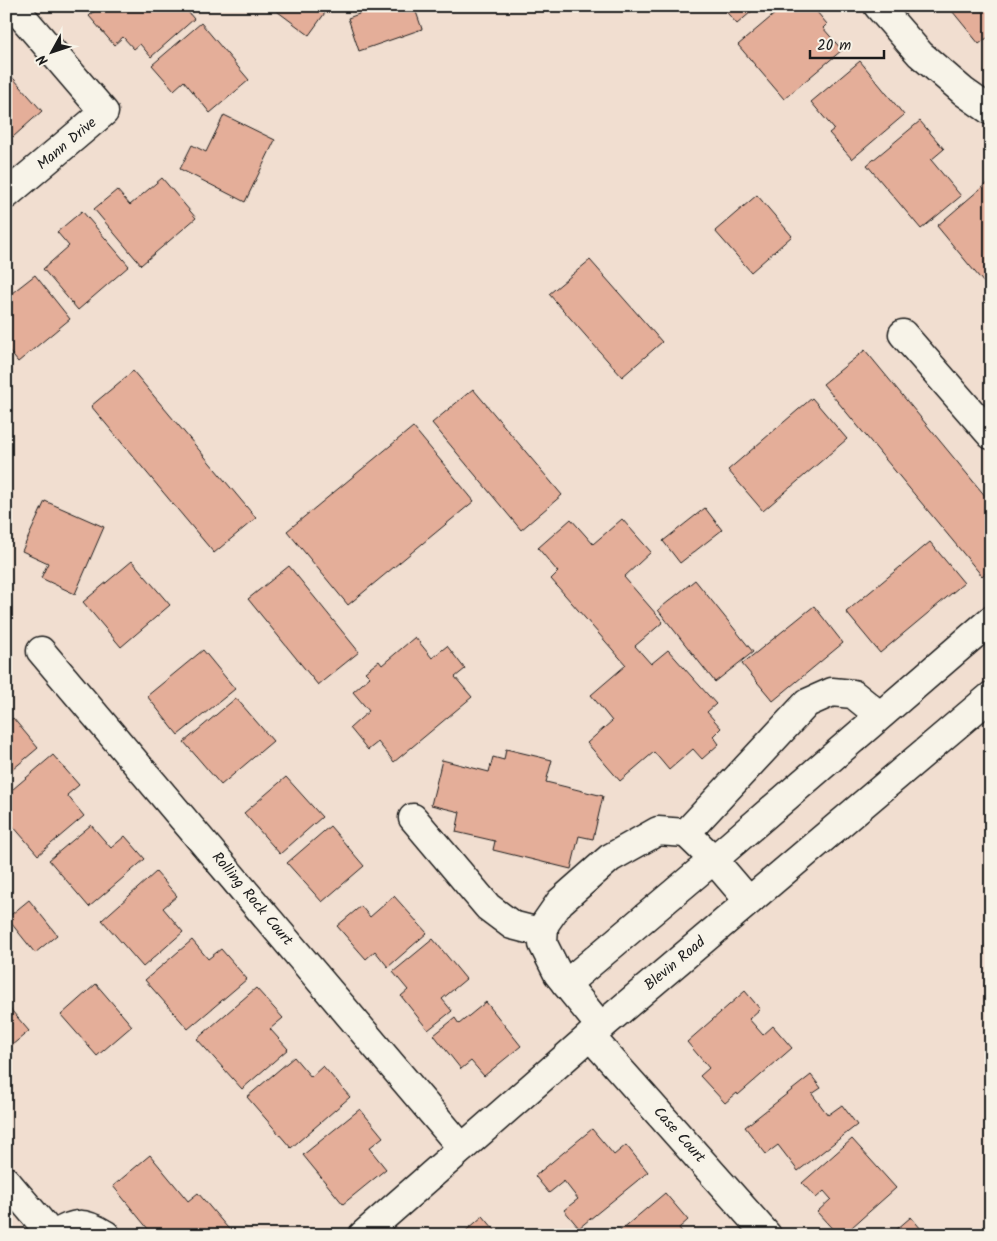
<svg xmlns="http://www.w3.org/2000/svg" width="997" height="1241" font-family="Kalam,sans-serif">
<rect width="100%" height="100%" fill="#f1ded0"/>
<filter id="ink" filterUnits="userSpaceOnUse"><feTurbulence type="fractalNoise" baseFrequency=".02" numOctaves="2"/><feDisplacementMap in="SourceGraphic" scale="10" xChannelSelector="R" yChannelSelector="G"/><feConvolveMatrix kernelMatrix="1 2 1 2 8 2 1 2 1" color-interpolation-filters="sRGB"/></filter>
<g filter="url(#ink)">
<g fill="#e4ae99" stroke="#1c1c1c">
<polygon points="100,6 183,6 194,19 151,57 140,44 134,49 123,37 114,45 89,16"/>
<polygon points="270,6 330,6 309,35"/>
<polygon points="357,6 414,6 422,29 359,51 348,18 359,14"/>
<polygon points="721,6 758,6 737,24"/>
<polygon points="784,6 812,6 827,24 823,28 842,50 784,99 738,45"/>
<polygon points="948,6 991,6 991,35 979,44"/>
<polygon points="201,23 249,80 210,113 184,81 174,90 152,65"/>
<polygon points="860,61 904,115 852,159 829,133 834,129 811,102"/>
<polygon points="6,70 42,111 13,137 6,130"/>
<polygon points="224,115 275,140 245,202 180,169 192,145 206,152"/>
<polygon points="920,121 944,149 931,160 961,196 921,229 867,165"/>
<polygon points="162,178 196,218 141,265 94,209 117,190 130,205"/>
<polygon points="987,183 991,188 991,277 984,283 937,226"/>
<polygon points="757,195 792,236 751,272 715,231"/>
<polygon points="82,211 129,266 78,310 43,269 69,246 57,232"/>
<polygon points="590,260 662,342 622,377 549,294"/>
<polygon points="35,275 70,319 18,362 6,347 6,287 12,293"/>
<polygon points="865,350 991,503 991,568 982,576 823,384"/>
<polygon points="133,371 256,518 214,553 91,406"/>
<polygon points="473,389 562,495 521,530 432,423"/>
<polygon points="812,398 847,439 763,511 728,470"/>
<polygon points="413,427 474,501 348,605 287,531"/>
<polygon points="45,501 104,527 75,594 41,578 48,563 22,551"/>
<polygon points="705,508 722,530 680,563 663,541"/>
<polygon points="571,519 593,544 622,519 651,552 624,577 663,622 635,646 651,664 668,650 716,704 707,712 721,728 713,736 719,744 702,759 693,749 669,770 654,752 620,781 587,743 612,721 591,695 626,665 551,579 558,572 538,548"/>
<polygon points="930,542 964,583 880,653 846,612"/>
<polygon points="132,561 170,605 121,647 83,602"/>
<polygon points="289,566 359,652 318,685 248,599"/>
<polygon points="695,580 753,652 715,682 658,610"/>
<polygon points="814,606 843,643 773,701 742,664"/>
<polygon points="415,637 432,658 447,646 465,669 455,677 472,697 394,762 378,742 368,750 350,728 369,711 353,692 370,677 365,672 379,661 382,665"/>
<polygon points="203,650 235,689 178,735 147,696"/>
<polygon points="236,698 273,741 221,785 184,742"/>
<polygon points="13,718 38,748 6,775 6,724"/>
<polygon points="506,749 552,760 546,782 603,796 593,839 579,836 571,869 493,850 495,841 456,832 460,812 431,805 442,760 489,772 493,757 504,760"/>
<polygon points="53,755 79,785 67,795 84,816 38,855 6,818 6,795"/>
<polygon points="286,777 322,817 280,854 244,813"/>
<polygon points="91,825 111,848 125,836 145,859 89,907 49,860"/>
<polygon points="330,826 364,866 322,902 287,863"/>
<polygon points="156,872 177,896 163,908 183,932 143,967 102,920"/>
<polygon points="394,896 427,933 388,967 375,951 366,959 337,926 361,906 370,917"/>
<polygon points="29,900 57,935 35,953 7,918"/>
<polygon points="433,939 466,979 442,999 452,1011 428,1030 401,996 408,990 393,972"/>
<polygon points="192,940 208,959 221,949 247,979 188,1029 145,980"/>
<polygon points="96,984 132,1026 97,1056 61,1015"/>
<polygon points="256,988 283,1018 270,1029 288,1049 242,1089 197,1039"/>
<polygon points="745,991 760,1009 749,1019 763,1035 773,1026 792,1048 738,1095 737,1093 725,1103 700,1076 709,1068 687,1042"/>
<polygon points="486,1002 521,1046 484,1076 471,1061 461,1069 434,1035 455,1018 459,1024"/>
<polygon points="6,1004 29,1031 6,1050"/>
<polygon points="294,1057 311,1077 323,1066 350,1097 291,1148 247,1097"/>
<polygon points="811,1075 821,1088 812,1094 828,1115 842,1105 857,1125 798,1171 778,1145 766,1154 745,1127"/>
<polygon points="360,1109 383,1137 369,1148 386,1169 343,1204 303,1155"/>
<polygon points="592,1129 614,1155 626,1145 648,1172 579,1228 564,1210 578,1199 564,1181 549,1193 535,1176"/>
<polygon points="852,1139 896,1188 843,1235 838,1235 817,1212 831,1199 824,1191 816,1198 802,1183"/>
<polygon points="150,1155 188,1201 198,1193 233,1234 153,1235 113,1186"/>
<polygon points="665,1193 688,1220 679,1228 685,1235 615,1235"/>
<polygon points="483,1216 499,1235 461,1235"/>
<polygon points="911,1217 926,1235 890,1235"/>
</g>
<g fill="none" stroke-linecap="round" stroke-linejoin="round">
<defs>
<g id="minor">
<polyline points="878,6 920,54 964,92 991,111"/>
<polyline points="6,195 104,112 13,6"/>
<polyline points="903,334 991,435"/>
<polyline points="41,651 462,1148"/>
<polyline points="413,818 488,907 512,925 543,933"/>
<polyline points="749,901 713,859 686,833 807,703 832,692 853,694 879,715"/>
<polyline points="566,984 725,850 991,620"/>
<polyline points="601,1027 558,974 543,944 544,925 560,902 610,858 658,831 686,833"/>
<polyline points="590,1036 767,1235"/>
<polyline points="6,1181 52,1235"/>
<path d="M 54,1235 C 76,1222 83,1221 106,1235"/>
<polyline points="363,1235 590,1036 991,696"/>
</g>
</defs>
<use href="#minor" stroke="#1c1c1c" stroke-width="31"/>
<use href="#minor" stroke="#f7f3e8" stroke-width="28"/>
</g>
</g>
<g text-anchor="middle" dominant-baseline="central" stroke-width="4" stroke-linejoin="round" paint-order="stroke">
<g font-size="15" fill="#1c1c1c" stroke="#f7f3e8">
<text transform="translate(67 144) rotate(-40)">Mann Drive</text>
<text transform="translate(252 899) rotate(50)">Rolling Rock Court</text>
<text transform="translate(675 964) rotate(-40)">Blevin Road</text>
<text transform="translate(679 1135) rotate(48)">Case Court</text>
</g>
</g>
<rect width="997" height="1241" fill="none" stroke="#f7f3e8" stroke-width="25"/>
<rect x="12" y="12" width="972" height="1216" fill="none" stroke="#1c1c1c" stroke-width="2" filter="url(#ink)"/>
<g transform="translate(52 52) rotate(230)" stroke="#f7f3e8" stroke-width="4" paint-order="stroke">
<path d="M0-4L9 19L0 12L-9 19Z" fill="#1c1c1c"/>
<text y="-8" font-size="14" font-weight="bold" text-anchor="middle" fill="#1c1c1c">N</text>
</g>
<path d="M810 50v8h74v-8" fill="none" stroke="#1c1c1c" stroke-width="2.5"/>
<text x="817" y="50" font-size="15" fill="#1c1c1c" stroke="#f7f3e8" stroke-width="4" paint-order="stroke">20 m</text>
</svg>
